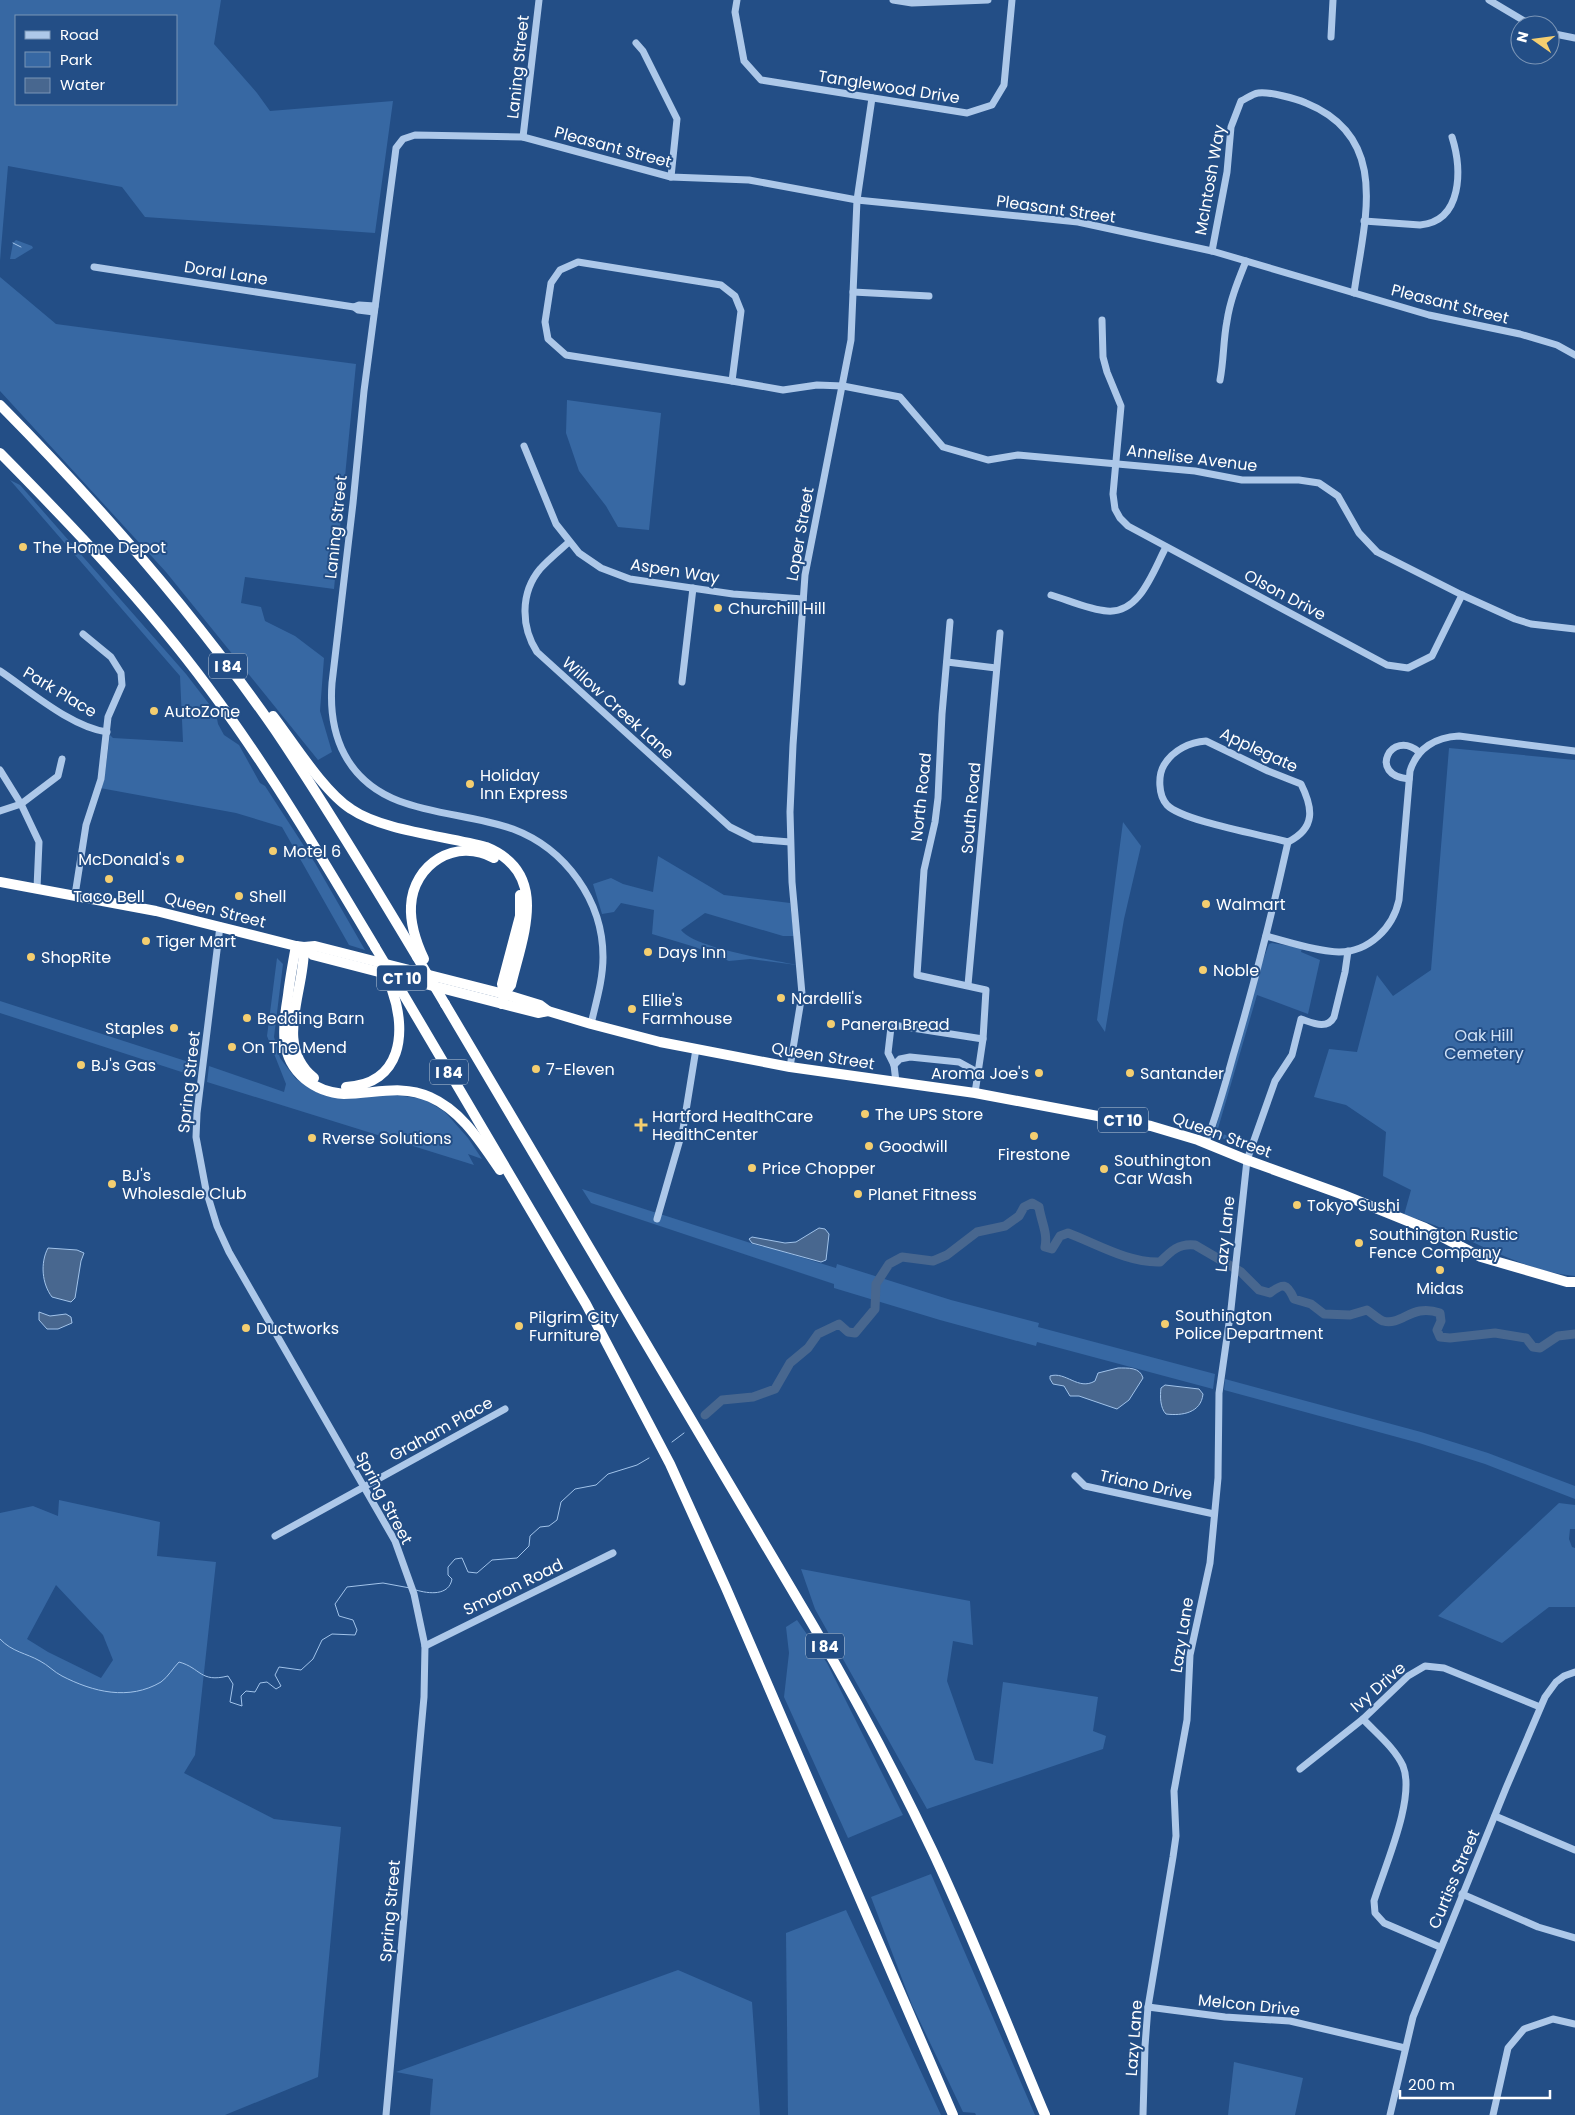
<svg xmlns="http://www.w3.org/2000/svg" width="1575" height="2115" font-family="Poppins,sans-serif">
<rect width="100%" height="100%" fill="#234e86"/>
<g fill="#3768a3" fill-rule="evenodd">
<path d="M 0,0 L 221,0 L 214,44 L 257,93 L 270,111 L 393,101 L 375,233 L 145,217 L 122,187 L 8,166 L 0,261 ZM 16,16 L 176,16 L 176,104 L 16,104 Z"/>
<polygon points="16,240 32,246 33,248 15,259 10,259 13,243"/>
<polygon points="0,277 56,324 356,364 334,589 245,577 241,603 261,607 265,621 295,636 324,658 320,711 332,752 318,760 166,572 0,391"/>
<polygon points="567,400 661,413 649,530 618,527 606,506 579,471 566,433"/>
<polygon points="10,480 20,485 186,674 216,713 218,724 224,735 239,745 260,783 265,786 315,863 365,950 349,945 282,827 236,813 100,788 104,781 110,735 113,738 183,742 180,676"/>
<path d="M 1449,748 L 1575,760 L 1575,1276 C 1513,1270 1463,1231 1404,1215 L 1411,1190 L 1383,1176 L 1386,1132 L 1346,1105 L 1314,1097 L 1329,1049 L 1357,1052 L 1377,975 L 1393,996 L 1431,970 Z"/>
<polygon points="1123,822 1141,846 1124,919 1105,1032 1097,1020"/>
<path d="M 658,856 L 724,895 L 790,903 L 794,936 L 783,936 L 705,913 L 681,930 C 694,948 773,960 797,965 L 750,959 L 729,961 L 695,947 L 652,934 L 654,910 L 621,903 L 614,912 L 602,914 L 593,884 L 611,878 L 623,884 L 653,892 Z"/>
<polygon points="1272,943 1302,948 1301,952 1320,960 1308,1014 1257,995 1217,1132 1240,1140 1240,1146 1215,1135 1216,1127 1260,968 1269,944"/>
<polygon points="277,958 283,964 274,1037 280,1058 296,1079 315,1090 389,1094 424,1099 445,1112 468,1138 482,1159 468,1154 474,1165 207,1082 209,1066 284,1092 286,1084 267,1036"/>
<polygon points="0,1001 198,1065 197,1077 0,1013"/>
<polygon points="582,1189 763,1247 764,1246 836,1268 837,1264 951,1300 1039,1323 1038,1327 1215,1374 1213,1389 1037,1342 1036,1346 940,1320 834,1288 834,1284 591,1203"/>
<polygon points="1225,1379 1421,1432 1488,1453 1575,1486 1575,1499 1485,1464 1419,1443 1224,1390"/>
<path d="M 59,1500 L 160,1522 L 157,1556 L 216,1562 L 195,1755 L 184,1773 L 274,1819 L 341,1827 L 318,2077 L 225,2115 L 0,2115 L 0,1513 L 33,1506 L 58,1516 ZM 56,1585 L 103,1635 L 113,1660 L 101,1678 L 48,1652 L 27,1639 Z"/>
<polygon points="1559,1503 1575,1505 1575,1529 1570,1529 1569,1539 1572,1547 1575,1548 1575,1607 1549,1607 1502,1643 1438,1616"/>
<polygon points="801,1569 970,1601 973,1645 953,1641 947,1681 975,1760 993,1764 1003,1682 1098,1697 1093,1731 1106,1736 1103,1749 927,1809 815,1609"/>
<polygon points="797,1620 827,1663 903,1815 848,1838 784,1697 789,1653 786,1627"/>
<polygon points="931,1874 1035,2115 976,2115 975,2113 963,2112 912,2005 871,1897"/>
<polygon points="846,1910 941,2115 788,2115 786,1933"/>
<polygon points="678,1970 752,2002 760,2115 430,2115 433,2079 396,2072"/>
<polygon points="1234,2062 1303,2078 1295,2115 1228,2115"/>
</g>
<g fill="#48678f" stroke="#a1c3ea">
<polygon points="819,1228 825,1229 829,1234 826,1260 821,1262 752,1243 749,1239 752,1237 785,1243 796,1242"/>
<path d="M 48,1248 L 77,1250 L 84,1253 L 81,1261 L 75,1298 L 71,1302 L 52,1297 C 42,1284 40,1263 48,1248 Z"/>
<polygon points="39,1312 50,1316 66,1314 71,1317 72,1323 58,1329 47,1329 39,1320"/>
<path d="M 1118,1368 C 1128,1368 1140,1367 1143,1378 L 1129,1400 L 1117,1409 L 1079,1396 L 1070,1396 L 1064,1386 L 1053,1384 L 1050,1379 L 1050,1376 C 1066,1371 1078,1391 1095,1381 L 1098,1373 Z"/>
<path d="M 1165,1385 L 1199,1389 L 1203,1394 C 1201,1413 1182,1416 1166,1414 C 1160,1408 1160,1396 1161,1388 Z"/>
</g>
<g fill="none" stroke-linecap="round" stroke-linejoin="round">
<g stroke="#a1c3ea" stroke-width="1">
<polyline points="13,243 21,247"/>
<polyline points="672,1442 684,1433"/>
<path d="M 416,1590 C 429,1594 449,1596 452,1579 L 448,1575 L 448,1567 L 455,1559 L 462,1558 L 468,1572 L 477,1573 L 492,1560 L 517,1558 L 529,1546 L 530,1536 L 540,1527 L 549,1526 L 557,1520 L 561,1502 L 575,1489 L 596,1485 L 608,1474 L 637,1465 L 649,1458"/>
<path d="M 0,1639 C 12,1652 26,1653 40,1661 C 48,1665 54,1672 62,1676 C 93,1692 129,1701 161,1682 C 168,1677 173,1668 179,1662 C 201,1668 200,1683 228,1676 L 233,1684 L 230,1702 L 242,1706 L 241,1696 L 246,1691 L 255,1692 L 260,1683 L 267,1682 L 276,1689 L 281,1686 L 275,1675 L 279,1667 L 301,1670 L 313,1659 L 322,1640 L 332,1634 L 355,1635 L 357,1630 L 353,1620 L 339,1616 L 335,1604 L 347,1587 L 383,1583 L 410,1588"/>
</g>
<path stroke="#48678f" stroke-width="9" d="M 705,1415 L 722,1400 L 753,1397 L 775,1389 L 790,1363 L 808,1348 L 818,1334 L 839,1324 L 848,1332 L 855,1333 L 875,1309 L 876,1284 L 889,1264 L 902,1257 L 933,1261 L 947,1255 L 977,1232 L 1005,1226 L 1019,1216 L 1024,1207 L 1032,1203 L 1039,1207 C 1041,1221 1048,1233 1045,1247 L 1052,1249 L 1060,1236 L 1068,1233 C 1097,1244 1128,1263 1160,1262 C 1171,1251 1179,1243 1195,1245 L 1241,1272 L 1259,1290 L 1270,1293 C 1283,1283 1287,1283 1294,1299 L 1311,1304 L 1324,1314 L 1350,1315 L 1367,1310 C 1372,1313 1378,1319 1383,1321 C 1403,1326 1411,1303 1440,1313 L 1441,1321 L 1437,1330 L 1440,1337 L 1450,1338 L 1495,1333 L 1526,1338 L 1533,1347 L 1540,1348 L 1558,1336 L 1575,1334"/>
<g stroke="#adc8e9" stroke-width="7">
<polyline points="737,0 735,12 744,61 761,80 967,113 992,105 1004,85 1012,0"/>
<polyline points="893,0 912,3 988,0"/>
<polyline points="1489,0 1531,25"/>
<polyline points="1550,33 1575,38"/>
<polyline points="1331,37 1333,0"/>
<polyline points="636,43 643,51 677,119 671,177"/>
<polyline points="523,137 539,0"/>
<path d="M 1364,221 L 1420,225 C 1463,221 1462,169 1452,137"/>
<path d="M 1212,251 L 1227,172 L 1231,127 L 1241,101 C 1246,99 1252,94 1258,93 C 1268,91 1297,99 1306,103 C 1392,138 1364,221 1354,293"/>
<polygon points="578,262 721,285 735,296 741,311 732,381 566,355 548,339 545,322 551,283 560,270"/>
<polyline points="94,267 354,307 358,310 374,312"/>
<polyline points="853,292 929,296"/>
<polyline points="354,307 359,305 375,306"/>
<polyline points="1102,320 1103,357 1107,372 1121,406 1113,494 1115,509 1120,518 1128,526 1387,665 1408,668 1432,656 1462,595"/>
<path d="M 1220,380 C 1224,360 1223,341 1227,321 C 1230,300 1238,281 1246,261"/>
<polyline points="732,381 783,390 817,385 843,386 900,397 943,447 988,460 1018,455 1195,471 1242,480 1299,480 1319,483 1338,496 1359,533 1377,552 1462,595 1515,619 1531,624 1575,629"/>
<polyline points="524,446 556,524 579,553 601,568 630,579 733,594 803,599"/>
<path d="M 569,542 C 559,551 549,559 540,569 C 520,593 521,627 537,652 L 730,827 L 754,839 L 790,842"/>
<path d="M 1051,595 C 1068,600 1090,610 1107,611 C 1140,614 1153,571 1166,547"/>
<polyline points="950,622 942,714 938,798 935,822 924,870 917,975 986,990 983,1039 975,1093"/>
<polyline points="947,662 996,668"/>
<path d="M 0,671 C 30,691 71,727 107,732"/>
<polyline points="682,682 693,588"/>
<path d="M 1206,741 L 1268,771 L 1301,784 C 1313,808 1316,828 1288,842 C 1263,835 1182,821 1167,805 C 1158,795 1158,775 1164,765 C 1173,750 1190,742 1206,741 Z"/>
<polyline points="0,770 21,804 39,842 37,888"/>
<path d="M 1409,779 C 1367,776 1391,728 1419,752"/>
<polyline points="0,811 21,804 58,776 62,759"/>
<polyline points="75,895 86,825 101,779 108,717 122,685 121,673 111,657 83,634"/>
<polyline points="220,926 197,1113 196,1137 206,1190 217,1226 229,1252 395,1541 414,1594 425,1646 424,1697 386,2115"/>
<path d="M 1266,936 C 1289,942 1315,951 1339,952 C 1369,952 1393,928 1399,900 L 1410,771 C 1417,748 1436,737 1459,736 L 1575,751"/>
<polyline points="968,985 1000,633"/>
<path d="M 591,1024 C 596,1002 603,980 603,957 C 603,901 566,849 513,829 C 476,816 436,815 399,801 C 347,781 328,736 332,683 L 353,503 L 364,391 L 395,156 L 396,148 L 403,139 L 415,135 L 523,137 L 671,177 L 749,180 L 857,200 L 1078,222 L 1212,251 L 1429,315 L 1520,334 L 1557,345 L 1575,355"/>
<polyline points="894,1065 900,1059 910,1057 959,1062 979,1073"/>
<polyline points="790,1067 802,994 792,882 790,812 793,745 805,575 851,340 857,200 872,98"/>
<polyline points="896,1082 894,1065 888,1053 891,1027 893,1025 983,1039"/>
<path d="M 1206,1143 C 1217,1114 1225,1085 1233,1056 C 1254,985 1272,914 1288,842"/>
<polyline points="657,1219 683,1129 696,1049"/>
<polyline points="1075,1476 1085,1486 1214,1514"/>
<polyline points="275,1536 505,1409"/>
<polyline points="425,1646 613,1553"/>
<path d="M 1363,1719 C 1376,1733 1395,1748 1403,1766 C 1416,1798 1384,1868 1374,1901 L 1375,1913 L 1384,1923 L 1440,1947"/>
<polyline points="1300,1769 1363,1719 1408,1676 1425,1666 1444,1668 1540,1707"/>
<polyline points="1495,1816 1575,1850"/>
<polyline points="1462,1894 1538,1927 1575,1938"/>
<polyline points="1148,2007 1225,2017 1290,2021 1405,2048"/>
<path d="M 1143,2115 L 1145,2046 L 1148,2007 L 1173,1857 L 1176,1836 L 1174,1791 L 1187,1720 L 1190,1655 L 1210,1563 L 1218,1478 L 1219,1393 L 1231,1309 L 1247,1160 L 1275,1081 L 1292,1055 L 1301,1019 C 1313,1023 1327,1030 1334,1017 L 1345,972 L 1348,951"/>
<polyline points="1390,2115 1413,2017 1506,1788 1545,1697 1556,1682 1564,1676 1575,1672"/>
<polyline points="1493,2115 1508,2048 1524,2029 1553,2019 1575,2024"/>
</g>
<g stroke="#fff" stroke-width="10">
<path d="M 0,405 C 100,506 194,613 275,730 C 325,804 371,880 417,957"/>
<path d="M 0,453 C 73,527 145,602 208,687 C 270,770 322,858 375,947"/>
<path d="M 273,716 C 293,742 324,792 351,809 C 383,831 447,836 486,847 C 550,873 523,935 511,985 L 504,994 L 502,1004"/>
<polyline points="0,882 156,911 296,946 304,947 315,946 504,994 540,1005 548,1011 591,1024 660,1042 790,1067 975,1093 1151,1126 1198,1140 1247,1160 1341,1194 1425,1228 1481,1257 1567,1282 1575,1282"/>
<path d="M 296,946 C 293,962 290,978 288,995 C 283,1025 278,1057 305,1079 C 316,1088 329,1093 344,1094 C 374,1094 401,1084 430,1097 C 462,1111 481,1143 500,1170"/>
<path d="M 304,947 C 305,991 273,1045 314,1078"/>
<polyline points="304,947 313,955 538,1013 548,1011"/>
<path d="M 424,959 C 416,942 410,925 411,906 C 413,864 456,837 494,858"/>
<polyline points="402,992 586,1304 670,1464 726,1588 953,2115"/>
<polyline points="504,994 502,984 520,916 520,895"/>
<path d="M 445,1004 L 814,1627 C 856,1699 896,1774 932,1850 C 973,1937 1008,2027 1045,2115"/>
<path d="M 346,1087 C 402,1084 407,1032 392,990"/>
</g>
<g stroke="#fff" stroke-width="10">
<polyline points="375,947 402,992"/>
<polyline points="417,957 445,1004"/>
</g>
</g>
<g fill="#f4ce70" stroke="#234e86" stroke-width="2">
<circle cx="23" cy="547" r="5"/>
<circle cx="718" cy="608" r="5"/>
<circle cx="154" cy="711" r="5"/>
<circle cx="470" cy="784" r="5"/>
<circle cx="273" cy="851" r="5"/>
<circle cx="180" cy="859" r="5"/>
<circle cx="109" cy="879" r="5"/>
<circle cx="239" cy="896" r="5"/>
<circle cx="1206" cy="904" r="5"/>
<circle cx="146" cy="941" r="5"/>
<circle cx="648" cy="952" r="5"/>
<circle cx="31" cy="957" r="5"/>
<circle cx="1203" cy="970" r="5"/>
<circle cx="781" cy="998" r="5"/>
<circle cx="632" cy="1009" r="5"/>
<circle cx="247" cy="1018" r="5"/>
<circle cx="831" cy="1024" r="5"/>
<circle cx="174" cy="1028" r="5"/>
<circle cx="232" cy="1047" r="5"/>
<circle cx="81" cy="1065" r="5"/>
<circle cx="536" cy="1069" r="5"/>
<circle cx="1039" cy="1073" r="5"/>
<circle cx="1130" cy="1073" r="5"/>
<circle cx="865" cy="1114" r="5"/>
<path d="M638.5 1117.5h5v5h5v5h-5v5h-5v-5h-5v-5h5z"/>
<circle cx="1034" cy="1136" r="5"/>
<circle cx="312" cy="1138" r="5"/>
<circle cx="869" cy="1146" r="5"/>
<circle cx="752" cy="1168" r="5"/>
<circle cx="1104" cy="1169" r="5"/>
<circle cx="112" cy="1184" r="5"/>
<circle cx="858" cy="1194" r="5"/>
<circle cx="1297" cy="1205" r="5"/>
<circle cx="1359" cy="1243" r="5"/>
<circle cx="1440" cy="1270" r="5"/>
<circle cx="1165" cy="1324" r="5"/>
<circle cx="519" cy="1326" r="5"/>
<circle cx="246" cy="1328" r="5"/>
</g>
<g text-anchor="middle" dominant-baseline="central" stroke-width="4" stroke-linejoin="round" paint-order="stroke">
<g fill="#234e86" stroke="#bdcadb" stroke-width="1">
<rect x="209" y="653.5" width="38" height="25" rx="4"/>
<rect x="377" y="965.5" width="50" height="25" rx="4"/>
<rect x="430" y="1059.5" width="38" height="25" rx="4"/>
<rect x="1098" y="1107.5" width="50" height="25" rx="4"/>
<rect x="806" y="1633.5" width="38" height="25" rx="4"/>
</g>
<g font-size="15" font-weight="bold" fill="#fff">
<text x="228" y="666">I 84</text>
<text x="402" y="978">CT 10</text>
<text x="449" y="1072">I 84</text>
<text x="1123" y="1120">CT 10</text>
<text x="825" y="1646">I 84</text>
</g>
<g font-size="16" fill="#fff" stroke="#234e86">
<text transform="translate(518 67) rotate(-84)">Laning Street</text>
<text transform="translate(889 87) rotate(9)">Tanglewood Drive</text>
<text transform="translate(613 147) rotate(15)">Pleasant Street</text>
<text transform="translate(1210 180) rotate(-80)">McIntosh Way</text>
<text transform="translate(1056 209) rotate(8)">Pleasant Street</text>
<text transform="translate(226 273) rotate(9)">Doral Lane</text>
<text transform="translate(1450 304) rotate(14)">Pleasant Street</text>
<text transform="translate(1192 458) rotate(7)">Annelise Avenue</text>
<text transform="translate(336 527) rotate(-84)">Laning Street</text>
<text transform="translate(800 534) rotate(-80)">Loper Street</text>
<text transform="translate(675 571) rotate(9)">Aspen Way</text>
<text transform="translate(1285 595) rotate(28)">Olson Drive</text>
<text transform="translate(60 692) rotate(31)">Park Place</text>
<text transform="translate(618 708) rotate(42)">Willow Creek Lane</text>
<text transform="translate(1259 750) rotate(25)">Applegate</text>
<text transform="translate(921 797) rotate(-84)">North Road</text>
<text transform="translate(971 808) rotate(-85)">South Road</text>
<text transform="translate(215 910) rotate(14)">Queen Street</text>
<text transform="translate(823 1056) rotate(9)">Queen Street</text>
<text transform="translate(189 1082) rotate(-84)">Spring Street</text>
<text transform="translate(1222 1135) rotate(20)">Queen Street</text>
<text transform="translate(1225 1234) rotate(-84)">Lazy Lane</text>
<text transform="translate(441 1429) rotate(-29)">Graham Place</text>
<text transform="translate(1146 1485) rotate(12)">Triano Drive</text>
<text transform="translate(384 1498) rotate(62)">Spring Street</text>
<text transform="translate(513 1587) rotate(-26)">Smoron Road</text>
<text transform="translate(1182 1635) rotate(-81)">Lazy Lane</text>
<text transform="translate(1378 1687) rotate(-41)">Ivy Drive</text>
<text transform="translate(1454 1879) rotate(-67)">Curtiss Street</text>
<text transform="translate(390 1911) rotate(-85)">Spring Street</text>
<text transform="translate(1249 2005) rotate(6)">Melcon Drive</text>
<text transform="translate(1134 2038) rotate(-86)">Lazy Lane</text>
</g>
<g font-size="16" fill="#fff" stroke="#234e86" text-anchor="start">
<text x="33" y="547">The Home Depot</text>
<text x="728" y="608">Churchill Hill</text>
<text x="164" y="711">AutoZone</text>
<text x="480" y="775">Holiday<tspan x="480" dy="18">Inn Express</tspan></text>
<text x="283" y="851">Motel 6</text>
<text x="170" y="859" text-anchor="end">McDonald's</text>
<text x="109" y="896" text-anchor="middle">Taco Bell</text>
<text x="249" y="896">Shell</text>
<text x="1216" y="904">Walmart</text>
<text x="156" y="941">Tiger Mart</text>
<text x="658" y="952">Days Inn</text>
<text x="41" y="957">ShopRite</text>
<text x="1213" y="970">Noble</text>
<text x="791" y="998">Nardelli's</text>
<text x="642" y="1000">Ellie's<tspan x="642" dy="18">Farmhouse</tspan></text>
<text x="257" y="1018">Bedding Barn</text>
<text x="841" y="1024">Panera Bread</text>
<text x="164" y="1028" text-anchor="end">Staples</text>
<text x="242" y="1047">On The Mend</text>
<text x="91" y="1065">BJ's Gas</text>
<text x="546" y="1069">7-Eleven</text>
<text x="1029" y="1073" text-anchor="end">Aroma Joe's</text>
<text x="1140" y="1073">Santander</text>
<text x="875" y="1114">The UPS Store</text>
<text x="652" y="1116">Hartford HealthCare<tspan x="652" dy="18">HealthCenter</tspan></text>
<text x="322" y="1138">Rverse Solutions</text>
<text x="879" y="1146">Goodwill</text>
<text x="1034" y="1154" text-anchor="middle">Firestone</text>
<text x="1114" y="1160">Southington<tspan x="1114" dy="18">Car Wash</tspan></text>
<text x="762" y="1168">Price Chopper</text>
<text x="122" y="1175">BJ's<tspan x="122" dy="18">Wholesale Club</tspan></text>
<text x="868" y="1194">Planet Fitness</text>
<text x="1307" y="1205">Tokyo Sushi</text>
<text x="1369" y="1234">Southington Rustic<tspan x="1369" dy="18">Fence Company</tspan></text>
<text x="1440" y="1288" text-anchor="middle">Midas</text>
<text x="1175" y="1315">Southington<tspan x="1175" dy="18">Police Department</tspan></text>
<text x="529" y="1317">Pilgrim City<tspan x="529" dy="18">Furniture</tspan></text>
<text x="256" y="1328">Ductworks</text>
</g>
<g font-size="16" fill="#d1e2f7" stroke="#234e86">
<text x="1484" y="1035">Oak Hill<tspan x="1484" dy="18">Cemetery</tspan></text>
</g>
</g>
<rect x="15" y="15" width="162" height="90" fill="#234e86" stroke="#7b95b6"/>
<rect x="25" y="31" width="25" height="8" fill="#adc8e9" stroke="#7b95b6"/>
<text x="60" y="40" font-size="15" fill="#ffffff">Road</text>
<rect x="25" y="52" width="25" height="15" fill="#3768a3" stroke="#7b95b6"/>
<text x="60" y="65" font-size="15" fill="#ffffff">Park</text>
<rect x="25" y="78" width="25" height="15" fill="#48678f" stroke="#7b95b6"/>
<text x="60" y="90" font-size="15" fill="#ffffff">Water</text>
<g transform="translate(1535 40) rotate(284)"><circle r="24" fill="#234e86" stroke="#7b95b6"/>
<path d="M0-4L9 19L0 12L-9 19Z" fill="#f4ce70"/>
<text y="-8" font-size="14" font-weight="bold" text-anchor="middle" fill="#ffffff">N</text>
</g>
<path d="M1400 2090v8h150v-8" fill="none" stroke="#ffffff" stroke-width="2.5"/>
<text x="1408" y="2090" font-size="15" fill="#ffffff" stroke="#234e86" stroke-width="4" paint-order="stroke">200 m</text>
</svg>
